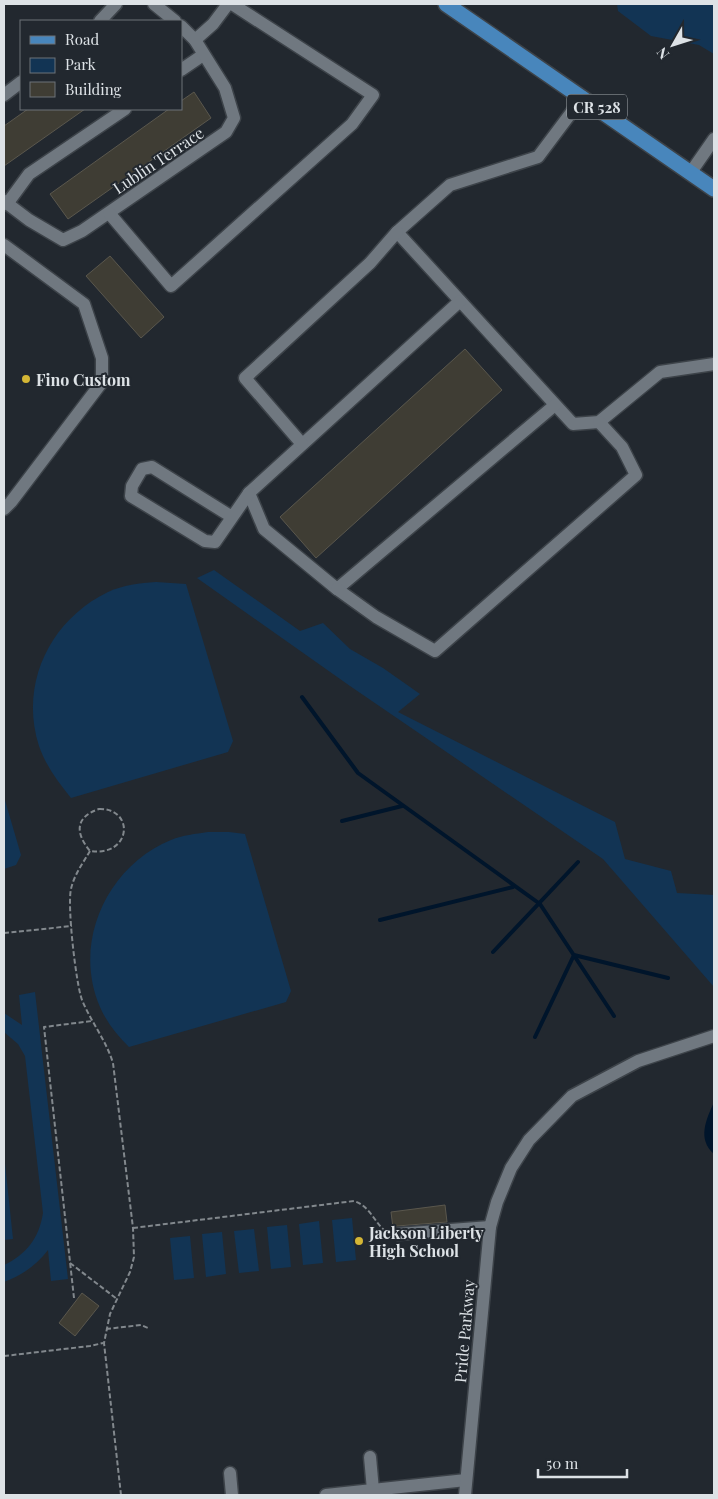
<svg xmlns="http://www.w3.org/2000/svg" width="718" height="1499" font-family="'Playfair Display',serif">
<rect width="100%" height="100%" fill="#22282f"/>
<g fill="#123454">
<polygon points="617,4 714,4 714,54 699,45 651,36 618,11"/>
<polygon points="214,570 300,631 323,623 350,649 383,668 420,694 398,712 615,822 625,859 671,871 677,893 714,895 714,987 603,859 350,686 197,578"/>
<path d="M 156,582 L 186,584 L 233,741 L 228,752 L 71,798 C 58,782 46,766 39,746 C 19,684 50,620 108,592 C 123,585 140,583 156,582 Z"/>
<polygon points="4,797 21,855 16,865 4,869"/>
<path d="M 208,832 L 229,832 L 245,834 L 291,991 L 286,1002 L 129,1047 C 117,1035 107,1023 100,1007 C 72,943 107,866 171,840 C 183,835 195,834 208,832 Z"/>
<path d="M 35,992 L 68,1279 L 51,1281 L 48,1250 C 37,1265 21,1276 4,1282 L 4,1265 C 27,1254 39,1238 43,1213 L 25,1056 L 18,1044 L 4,1032 L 4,1013 L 22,1025 L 19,995 Z"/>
<polygon points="4,1154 13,1239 4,1240"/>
<polygon points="352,1218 356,1260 336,1262 332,1220"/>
<polygon points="319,1221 323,1263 303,1265 299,1224"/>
<polygon points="287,1225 291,1267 271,1269 267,1227"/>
<polygon points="254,1229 259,1271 239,1273 234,1231"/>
<polygon points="222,1232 226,1274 206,1277 202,1234"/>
<polygon points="190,1236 194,1278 174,1280 170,1238"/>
</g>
<path fill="#00152b" d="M 714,1102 L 714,1154 C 697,1139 706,1120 714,1102 Z"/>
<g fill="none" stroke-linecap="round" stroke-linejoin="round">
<g stroke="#00152b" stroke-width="4">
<polyline points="302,697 358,773 540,904 614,1016"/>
<polyline points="342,821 402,806"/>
<polyline points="380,920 513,887"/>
<polyline points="493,952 578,862"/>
<polyline points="535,1037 574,955 668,978"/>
</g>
</g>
<g fill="#3f3d34" stroke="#5a574d">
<polygon points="194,92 211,118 68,219 50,194 169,109 181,109 181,101"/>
<polygon points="28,109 85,109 4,166 4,126"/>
<polygon points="110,256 164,317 141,338 86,276"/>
<polygon points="465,349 502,390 316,558 280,517"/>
<polygon points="445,1205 447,1222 397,1226 393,1228 391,1212"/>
<polygon points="82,1293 99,1306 75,1336 59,1323"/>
</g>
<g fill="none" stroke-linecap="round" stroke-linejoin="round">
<defs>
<g id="minor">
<polyline points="154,4 175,21"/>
<polyline points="100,21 116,4"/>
<polyline points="195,40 213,24 228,4"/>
<polyline points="181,70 203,55"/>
<polyline points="4,95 21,82"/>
<polyline points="583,97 538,157 450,185 397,232 573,424 599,422 660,372 714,364"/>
<polyline points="691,172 714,139"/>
<polyline points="4,201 29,220 63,240 82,231 226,132 234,118 225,88 195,40 181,26"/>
<polyline points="7,204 29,174 125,109"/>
<polyline points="109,213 171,286 352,124 373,95 232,4"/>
<polyline points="4,245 84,304 102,358 102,382 11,502 4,509"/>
<polyline points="460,301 249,493 264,529 337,589 555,405"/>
<polyline points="302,444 245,378 370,263 397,232"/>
<polyline points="232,517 152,467 142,469 132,486 131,496 205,541 215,542 249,493"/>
<polyline points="337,589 376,617 435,651 636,475 622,447 599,422"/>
<polyline points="398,1234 490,1227"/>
<polyline points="370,1457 373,1490"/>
<polyline points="230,1473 232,1495"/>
<polyline points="326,1495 466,1480"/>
<polyline points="465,1495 490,1227 497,1202 511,1168 529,1140 572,1096 638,1061 714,1036"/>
</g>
<polyline id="major" points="446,4 714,189"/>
</defs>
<use href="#minor" stroke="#3d4349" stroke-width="15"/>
<use href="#major" stroke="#3d4349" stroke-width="18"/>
<g stroke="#82888d" stroke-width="2" stroke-dasharray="5 2.5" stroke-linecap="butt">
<path d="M 99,809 C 135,808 132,857 90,851 C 75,833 75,817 99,809 Z"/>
<path d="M 90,851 C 83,863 74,875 71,889 C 67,906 76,984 82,1000 C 91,1022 106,1040 113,1063 L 133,1228 L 134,1257 L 130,1272 L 110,1314 L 104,1343 L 121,1495"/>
<polyline points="4,933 72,926"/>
<path d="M 133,1228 L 354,1201 C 370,1206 374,1222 386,1232"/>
<polyline points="70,1263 117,1299"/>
<polyline points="74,1298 44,1027 92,1021"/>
<polyline points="106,1329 141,1325 148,1328"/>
<polyline points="4,1356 90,1346 103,1343"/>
</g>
<use href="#minor" stroke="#707880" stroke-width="12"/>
<use href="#major" stroke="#4886bc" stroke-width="15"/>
</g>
<g fill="#d4b635" stroke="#22282f" stroke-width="2">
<circle cx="26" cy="379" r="5"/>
<circle cx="359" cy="1241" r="5"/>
</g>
<g text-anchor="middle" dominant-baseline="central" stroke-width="4" stroke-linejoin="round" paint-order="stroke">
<rect fill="#22282f" stroke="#a5aaaf" stroke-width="1" x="567" y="94.5" width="60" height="25" rx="4"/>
<g font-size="15" font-weight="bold" fill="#dde2e6">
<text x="597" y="107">CR 528</text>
</g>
<g font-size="16" fill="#dde2e6" stroke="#22282f">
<text transform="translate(158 160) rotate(-34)">Lublin Terrace</text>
<text transform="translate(464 1331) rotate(-85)">Pride Parkway</text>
</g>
<g font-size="16" font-weight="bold" fill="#dde2e6" stroke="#22282f" text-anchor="start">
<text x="36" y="379">Fino Custom</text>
<text x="369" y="1232">Jackson Liberty<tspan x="369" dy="18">High School</tspan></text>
</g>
</g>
<rect width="718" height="1499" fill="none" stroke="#dde2e6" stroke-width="10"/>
<rect x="20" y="20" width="162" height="90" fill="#22282f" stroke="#6d7278"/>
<rect x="30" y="36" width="25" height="8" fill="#4886bc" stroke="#6d7278"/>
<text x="65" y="45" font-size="15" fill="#dde2e6">Road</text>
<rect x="30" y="58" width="25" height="15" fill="#123454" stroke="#6d7278"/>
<text x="65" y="70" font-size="15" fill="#dde2e6">Park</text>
<rect x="30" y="82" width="25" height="15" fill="#3f3d34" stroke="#6d7278"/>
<text x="65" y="95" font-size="15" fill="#dde2e6">Building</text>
<g transform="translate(673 45) rotate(231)" stroke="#22282f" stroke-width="4" paint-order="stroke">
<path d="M0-4L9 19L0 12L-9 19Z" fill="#dde2e6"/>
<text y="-8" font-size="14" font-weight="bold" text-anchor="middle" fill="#dde2e6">N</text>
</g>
<path d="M538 1469v8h89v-8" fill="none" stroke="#dde2e6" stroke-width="2.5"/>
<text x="546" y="1469" font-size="15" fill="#dde2e6" stroke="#22282f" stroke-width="4" paint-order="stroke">50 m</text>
</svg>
